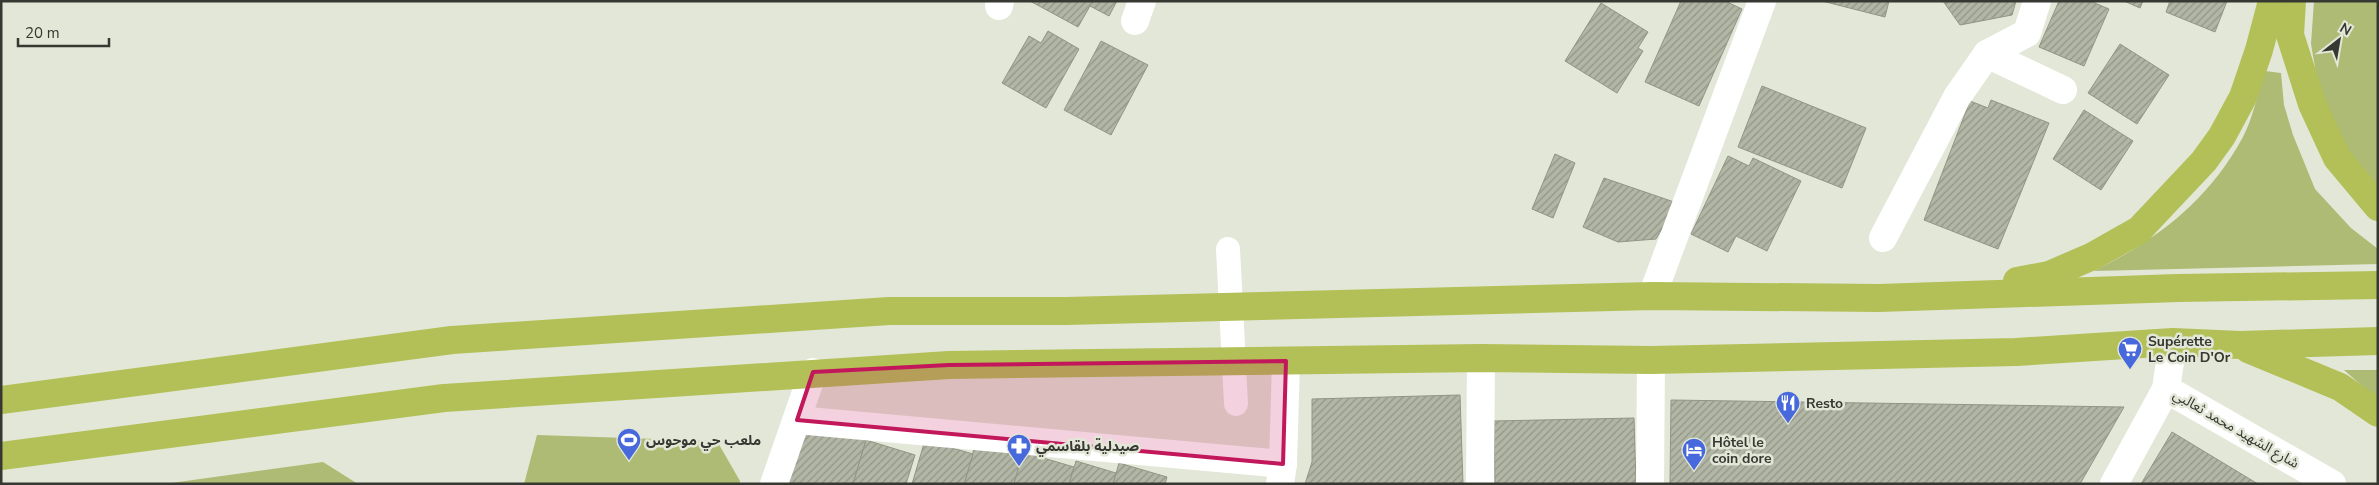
<svg xmlns="http://www.w3.org/2000/svg" width="2379" height="485" font-family="'Nunito Sans','Noto Sans Arabic',sans-serif">
<defs>
<pattern id="building-hatch" width="6" height="6" patternUnits="userSpaceOnUse" patternTransform="scale(1.25)"><rect width="6" height="6" fill="#b2b6a5"/><path d="M-1 1l2-2M0 6l6-6M5 7l2-2" fill="none" stroke="#929587"/></pattern>
</defs>
<rect width="100%" height="100%" fill="#e3e7d7"/>
<g fill="#adbb75">
<polygon points="2314,1 2378,1 2378,195 2323,114 2311,44"/>
<path d="M 2265,71 L 2281,73 L 2284,105 L 2293,135 L 2315,189 L 2351,228 L 2378,249 L 2378,264 L 2094,271 C 2158,239 2208,201 2243,137 C 2253,118 2258,92 2265,71 Z"/>
<polygon points="2344,370 2378,370 2378,400"/>
<polygon points="537,435 717,441 740,481 739,484 524,484"/>
<polygon points="323,462 358,484 164,484"/>
</g>
<g fill="url(#building-hatch)" stroke="#919585">
<polygon points="1030,1 1117,1 1109,16 1090,6 1078,27"/>
<polygon points="1681,1 1725,1 1742,9 1699,106 1645,82"/>
<polygon points="1822,1 1889,1 1885,17"/>
<polygon points="1943,1 2016,1 2012,15 1960,25"/>
<polygon points="2059,1 2090,1 2109,9 2084,66 2039,47"/>
<polygon points="2124,1 2143,1 2140,8"/>
<polygon points="2170,1 2227,1 2215,32 2166,12"/>
<polygon points="1601,3 1648,32 1638,48 1643,51 1617,93 1565,61"/>
<polygon points="1048,31 1079,49 1046,108 1002,83 1029,36 1041,43"/>
<polygon points="1101,41 1148,65 1111,135 1064,110"/>
<polygon points="2120,44 2169,75 2137,124 2088,93"/>
<polygon points="1762,86 1866,128 1842,188 1738,147"/>
<polygon points="1991,100 2049,123 1998,249 1924,220 1970,101 1988,108"/>
<polygon points="2084,110 2133,141 2101,190 2053,159"/>
<polygon points="1555,154 1575,163 1553,218 1532,209"/>
<polygon points="1728,156 1749,166 1753,158 1801,181 1767,251 1736,236 1728,252 1691,234"/>
<polygon points="1604,178 1677,203 1656,239 1618,242 1583,227"/>
<polygon points="1460,395 1463,484 1305,484 1312,462 1312,399"/>
<polygon points="1671,400 2124,407 2080,484 1670,484"/>
<polygon points="1634,418 1636,484 1495,484 1494,421"/>
<polygon points="807,423 866,440 853,484 789,483"/>
<polygon points="2172,432 2258,484 2141,484"/>
<polygon points="977,438 1023,452 1014,484 964,484"/>
<polygon points="866,440 915,455 906,484 853,484"/>
<polygon points="925,440 973,454 964,484 912,484"/>
<polygon points="1023,452 1074,467 1069,484 1014,484"/>
<polygon points="1076,461 1116,473 1113,484 1069,484"/>
<polygon points="1119,463 1167,477 1165,484 1113,484"/>
</g>
<g fill="none" stroke-linecap="round" stroke-linejoin="round">
<polyline stroke="#fff" stroke-width="24" points="1228,249 1236,404"/>
<g stroke="#fff" stroke-width="28">
<polyline points="999,6 1000,1"/>
<polyline points="1135,21 1142,1"/>
<polyline points="1987,54 2063,90"/>
<polyline points="1883,238 1957,97 1987,54 2027,33 2037,1"/>
<polyline points="1652,296 1762,1"/>
<polyline points="2166,389 2332,484"/>
<polyline points="797,420 1283,464"/>
<polyline points="774,484 813,372"/>
<polyline points="1280,484 1283,464 1286,361"/>
<polyline points="1480,484 1481,358"/>
<polyline points="1650,484 1651,360"/>
<polyline points="2114,484 2166,389 2173,342"/>
</g>
<g stroke="#b2c057" stroke-width="28">
<polyline points="2292,1 2290,35 2312,104 2337,158 2378,207"/>
<polyline points="2017,281 2049,275 2093,256 2139,230 2204,161 2222,136 2243,97 2259,50 2272,1"/>
<polyline points="2248,349 2340,387 2378,413"/>
<polyline points="1,400 452,340 889,311 1066,311 1652,296 1879,298 2178,288 2378,285"/>
<polyline points="1,456 444,398 949,365 1481,358 1651,360 2016,352 2173,342 2240,345 2378,341"/>
</g>
</g>
<path fill="#c2185b" fill-opacity="0.2" stroke="#c2185b" stroke-width="4" stroke-linejoin="round" d="M 1286,361 L 1283,464 L 797,420 L 813,372 L 949,365 Z"/>
<defs>
<symbol id="supermarket-pin" viewBox="-11 -11 22 30"><path d="M0 17L-7.5 6A9.5 9.5 0 1 1 7.5 6Z" fill="#4769dc" stroke="#e3e7d7"/><path d="M-6-5.5h2.5l.6 2H6L4.5 2H-2.5L-4.4-4H-6ZM-1.5 3.2a1.3 1.3 0 1 0 .1 0ZM3 3.2a1.3 1.3 0 1 0 .1 0Z" fill="#fff"/></symbol>
<symbol id="restaurant-pin" viewBox="-11 -11 22 30"><path d="M0 17L-7.5 6A9.5 9.5 0 1 1 7.5 6Z" fill="#4769dc" stroke="#e3e7d7"/><path d="M-5-6h1v4h1v-4h1v4h1v-4h1v5L-1.5 .5V6h-2V.5L-5-1ZM5-6V6H3V1.5H1.5Q1.5-4 5-6Z" fill="#fff"/></symbol>
<symbol id="stadium-pin" viewBox="-11 -11 22 30"><path d="M0 17L-7.5 6A9.5 9.5 0 1 1 7.5 6Z" fill="#4769dc" stroke="#e3e7d7"/><path d="M0-5a6.5 5 0 1 0 0 10a6.5 5 0 1 0 0-10ZM-3.5-1.8h7v3.6h-7Z" fill="#fff"/></symbol>
<symbol id="pharmacy-pin" viewBox="-11 -11 22 30"><path d="M0 17L-7.5 6A9.5 9.5 0 1 1 7.5 6Z" fill="#4769dc" stroke="#e3e7d7"/><path d="M-2-6h4v4h4v4h-4v4h-4v-4h-4v-4h4Z" fill="#fff"/></symbol>
<symbol id="hotel-pin" viewBox="-11 -11 22 30"><path d="M0 17L-7.5 6A9.5 9.5 0 1 1 7.5 6Z" fill="#4769dc" stroke="#e3e7d7"/><path d="M-6-4.5h1.5V1H6V5H4.5V3h-9V5H-6ZM-4 0a1.8 1.8 0 1 1 3.6 0ZM.5 0V-2.5h3Q6-2.5 6 0Z" fill="#fff"/></symbol>
</defs>
<g fill-rule="evenodd">
<use href="#supermarket-pin" x="2116" y="335" width="28" height="38"/>
<use href="#restaurant-pin" x="1774" y="389" width="28" height="38"/>
<use href="#stadium-pin" x="615" y="426" width="28" height="38"/>
<use href="#pharmacy-pin" x="1005" y="432" width="28" height="38"/>
<use href="#hotel-pin" x="1680" y="436" width="28" height="38"/>
</g>
<g text-anchor="middle" dominant-baseline="central" stroke-width="5" stroke-linejoin="round" paint-order="stroke">
<g font-size="14" font-weight="bold" fill="#373832" stroke="#e3e7d7" text-anchor="start">
<text x="2148" y="341">Supérette<tspan x="2148" dy="16">Le Coin D'Or</tspan></text>
<text x="1806" y="403">Resto</text>
<text x="646" y="440">ملعب حي موحوس</text>
<text x="1712" y="442">Hôtel le<tspan x="1712" dy="16">coin dore</tspan></text>
<text x="1036" y="446">صيدلية بلقاسمي</text>
</g>
<g font-size="14" fill="#373832" stroke="#e3e7d7">
<text transform="translate(2236 429) rotate(30)">شارع الشهيد محمد ثعالبي</text>
</g>
</g>
<rect width="2379" height="485" fill="none" stroke="#373832" stroke-width="5"/>
<g transform="translate(2339 40) rotate(31)" stroke="#e3e7d7" stroke-width="4" paint-order="stroke">
<path d="M0-4L9 19L0 12L-9 19Z" fill="#373832"/>
<text y="-8" font-size="14" font-weight="bold" text-anchor="middle" fill="#373832">N</text>
</g>
<path d="M18 38v8h91v-8" fill="none" stroke="#373832" stroke-width="2.5"/>
<text x="25" y="38" font-size="15" fill="#373832" stroke="#e3e7d7" stroke-width="4" paint-order="stroke">20 m</text>
</svg>
